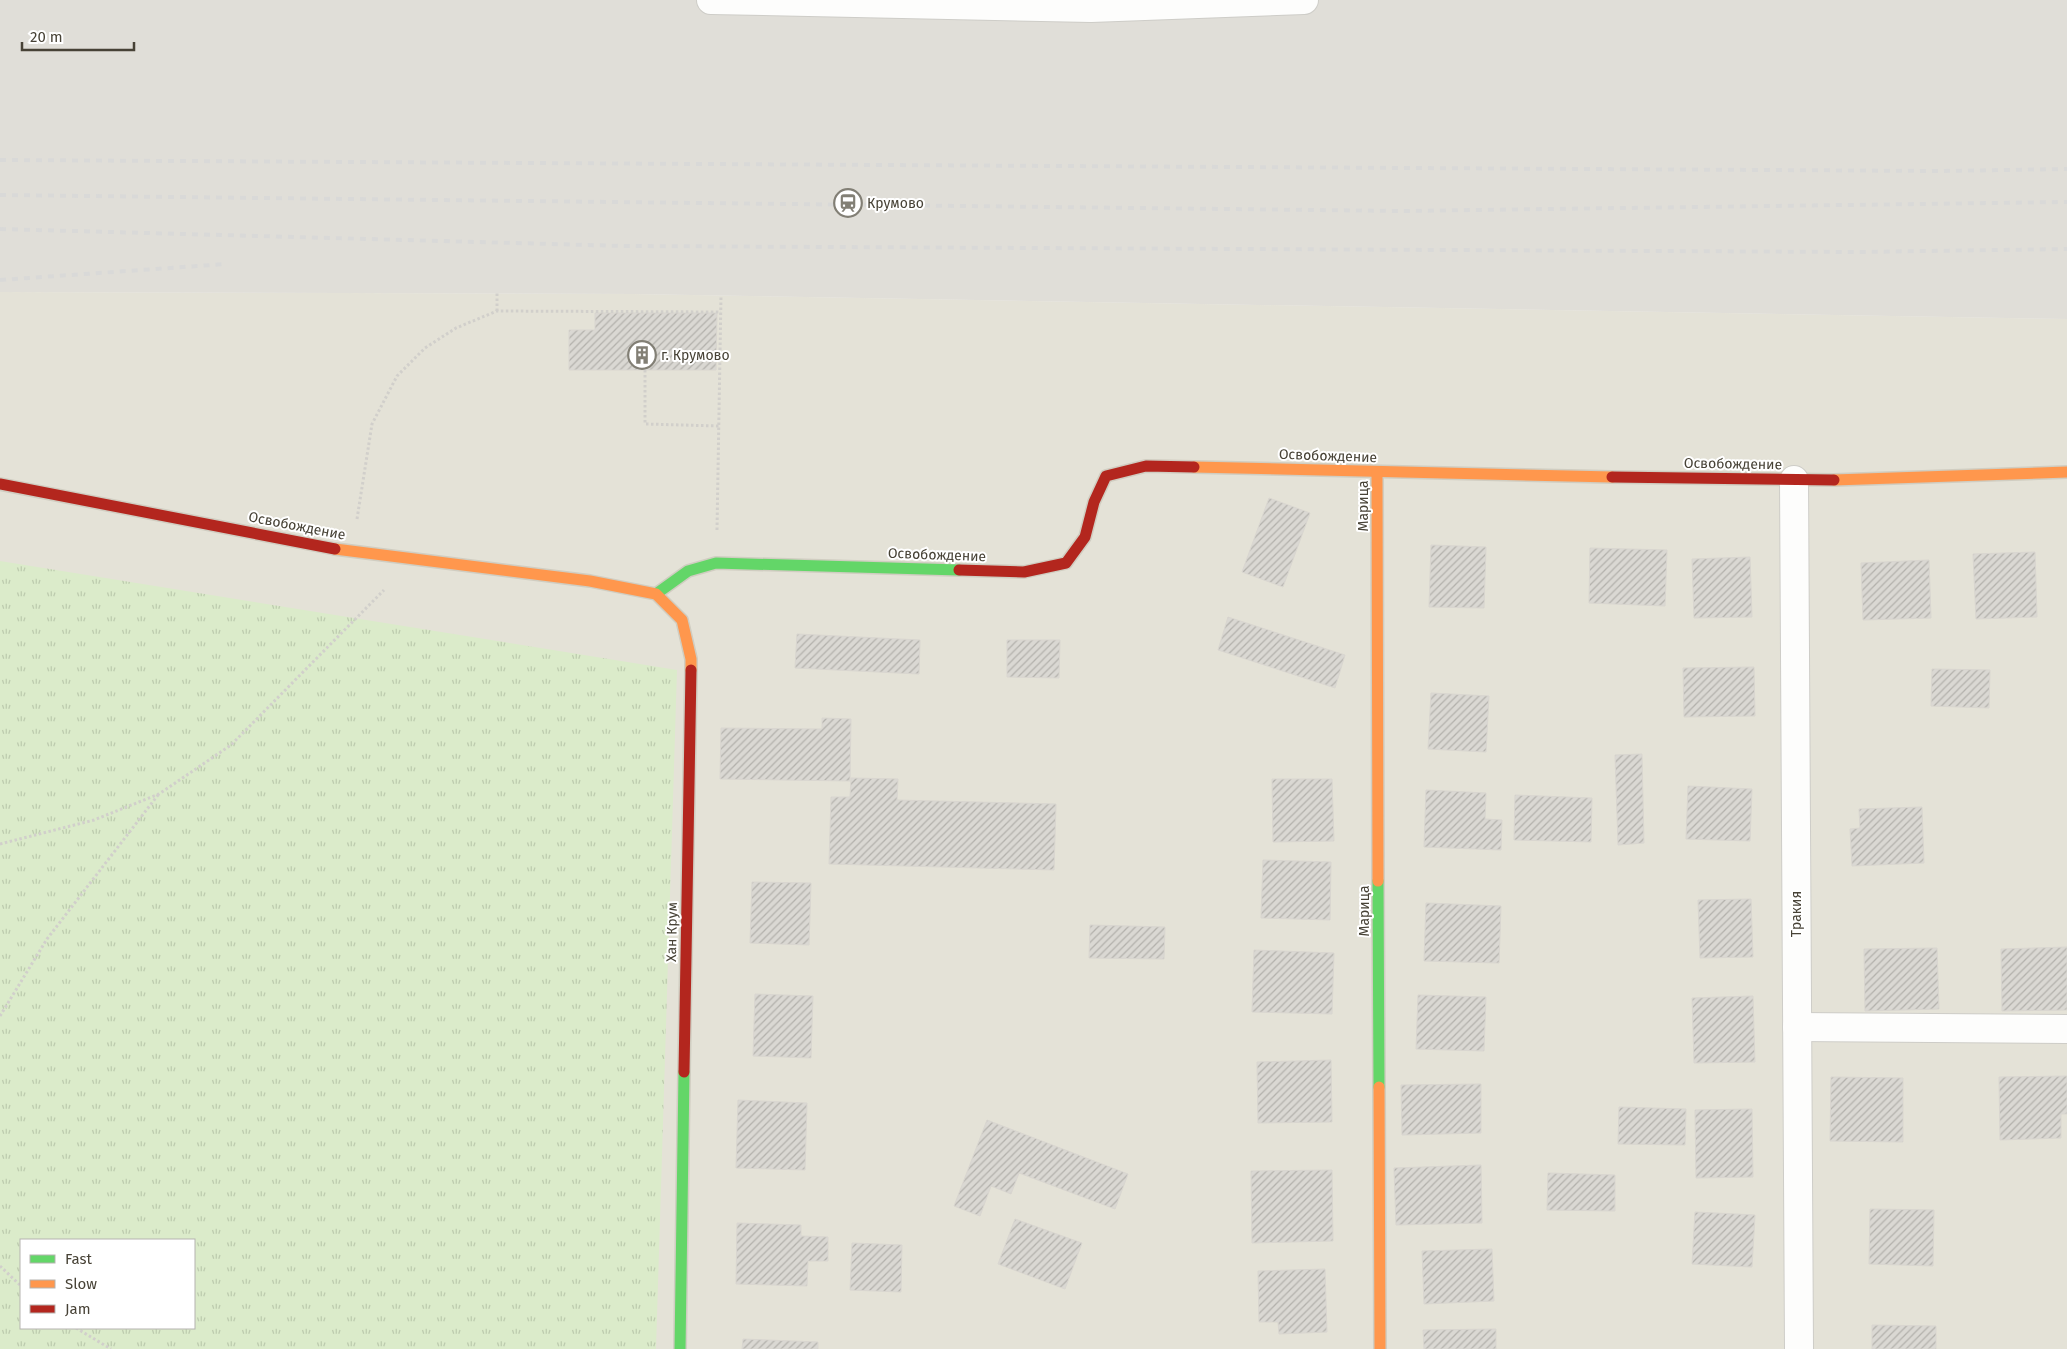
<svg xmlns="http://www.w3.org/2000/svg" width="2067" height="1349" font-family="'Fira Sans',sans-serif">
<defs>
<pattern id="park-tufts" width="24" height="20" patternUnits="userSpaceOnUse" patternTransform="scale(1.25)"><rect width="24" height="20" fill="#dbebca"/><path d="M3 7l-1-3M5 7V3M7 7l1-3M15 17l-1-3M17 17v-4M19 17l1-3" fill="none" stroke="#bdcbae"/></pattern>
<pattern id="building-hatch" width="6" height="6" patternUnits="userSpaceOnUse" patternTransform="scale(1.25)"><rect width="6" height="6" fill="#dad8d3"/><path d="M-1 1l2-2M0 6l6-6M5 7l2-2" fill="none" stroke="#b3b1ac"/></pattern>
</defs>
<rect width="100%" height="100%" fill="#f0efea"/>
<path fill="#e4e2d7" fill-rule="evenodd" d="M 0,292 L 633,294 L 2067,319 L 2067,1349 L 0,1349 ZM 21,1240 L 194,1240 L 194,1328 L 21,1328 Z"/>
<polygon fill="#e0ded8" points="0,0 2067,0 2067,319 633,294 0,292"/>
<path fill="url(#park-tufts)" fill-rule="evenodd" d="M 0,561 L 677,670 L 656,1349 L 0,1349 ZM 21,1240 L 194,1240 L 194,1328 L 21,1328 Z"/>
<g fill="url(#building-hatch)" stroke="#d9d6d0">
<polygon points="595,313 717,313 716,370 569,370 569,330 595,330"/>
<polygon points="1269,498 1310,513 1283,587 1242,572"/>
<polygon points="1431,545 1486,547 1484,608 1429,607"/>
<polygon points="1590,548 1667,550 1665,606 1589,603"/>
<polygon points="2035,552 2037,617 1976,619 1973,554"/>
<polygon points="1750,557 1752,617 1694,618 1692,559"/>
<polygon points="1929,560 1931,618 1863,620 1861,563"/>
<polygon points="1228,617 1345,655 1335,688 1218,650"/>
<polygon points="797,634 920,640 919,674 795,668"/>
<polygon points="1007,640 1060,640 1059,678 1007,677"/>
<polygon points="1754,667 1755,716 1684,717 1683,668"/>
<polygon points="1932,669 1990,670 1989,708 1931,706"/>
<polygon points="1431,693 1489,696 1486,752 1428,749"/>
<polygon points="822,718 851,719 850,781 720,779 721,728 822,729"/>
<polygon points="1642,754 1644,843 1618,845 1615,755"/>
<polygon points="851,778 898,779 897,800 1056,804 1054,870 829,864 831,797 850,797"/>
<polygon points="1272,779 1332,779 1334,841 1273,842"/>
<polygon points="1688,786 1752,789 1750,841 1686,839"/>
<polygon points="1426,790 1486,793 1485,819 1502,820 1501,850 1424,847"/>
<polygon points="1515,795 1592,798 1591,842 1514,840"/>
<polygon points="1922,807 1924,863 1852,866 1850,829 1860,828 1859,809"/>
<polygon points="1263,860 1331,862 1330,920 1261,918"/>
<polygon points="752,882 811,883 809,945 750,943"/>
<polygon points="1751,899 1753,957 1700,958 1698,900"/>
<polygon points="1426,903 1501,906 1499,963 1424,961"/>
<polygon points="1090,925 1165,927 1164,959 1089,958"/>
<polygon points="2067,947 2067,1010 2002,1011 2001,949"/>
<polygon points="1937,948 1939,1009 1865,1011 1864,949"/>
<polygon points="1254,950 1334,953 1332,1014 1252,1012"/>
<polygon points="755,994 813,996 811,1058 753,1056"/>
<polygon points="1418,995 1486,997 1484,1051 1416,1049"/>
<polygon points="1753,996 1755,1062 1694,1063 1692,998"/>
<polygon points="1331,1060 1332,1122 1258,1123 1257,1062"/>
<polygon points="2067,1076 2067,1114 2061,1114 2061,1138 2000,1140 1999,1077"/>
<polygon points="1831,1077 1903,1078 1903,1142 1830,1141"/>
<polygon points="1481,1084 1481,1133 1402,1135 1401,1085"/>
<polygon points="738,1100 807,1103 805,1170 736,1168"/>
<polygon points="1619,1107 1686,1109 1685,1145 1618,1144"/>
<polygon points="1752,1109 1753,1177 1696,1178 1695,1110"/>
<polygon points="987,1120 1128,1174 1115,1209 1019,1173 1011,1194 991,1186 980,1216 954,1206"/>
<polygon points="1481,1165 1482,1223 1396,1225 1394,1168"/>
<polygon points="1332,1170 1333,1241 1252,1243 1251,1171"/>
<polygon points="1548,1173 1615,1175 1615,1211 1547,1210"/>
<polygon points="1870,1209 1934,1210 1933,1266 1869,1264"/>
<polygon points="1695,1212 1755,1215 1752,1267 1692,1264"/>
<polygon points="1015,1219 1082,1243 1065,1289 998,1264"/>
<polygon points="737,1223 801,1225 801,1236 828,1237 828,1261 808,1261 807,1286 736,1284"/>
<polygon points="852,1243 902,1245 901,1292 850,1290"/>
<polygon points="1492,1249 1494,1301 1424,1304 1422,1251"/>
<polygon points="1325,1269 1327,1332 1279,1334 1278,1322 1259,1322 1258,1271"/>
<polygon points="1872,1325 1936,1326 1936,1349 1872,1349"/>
<polygon points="1496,1329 1496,1349 1424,1349 1423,1330"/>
<polygon points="743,1339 818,1342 818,1349 742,1349"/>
</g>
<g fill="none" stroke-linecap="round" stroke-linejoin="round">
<defs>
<g id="street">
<polyline points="711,0 1091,8 1304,0"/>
<polyline points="1794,480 1799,1349"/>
<polyline points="1797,1027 2067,1029"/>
</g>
<g id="fast">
<polyline points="656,594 688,571 716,563 959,570"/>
<polyline points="1378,881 1379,1087"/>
<polyline points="680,1349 684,1072"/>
</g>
<g id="slow">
<polyline points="1194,467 1612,477"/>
<polyline points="1377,473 1378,881"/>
<polyline points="1834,480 2067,472"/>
<polyline points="335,549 590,581 656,594 682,620 691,659 691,670"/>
<polyline points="1379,1087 1380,1349"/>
</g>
<g id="jam">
<polyline points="1612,477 1834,480"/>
<polyline points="0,484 335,549"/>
<polyline points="959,570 1024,572 1066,563 1085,537 1094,502 1106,476 1146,466 1194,467"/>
<polyline points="684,1072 691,670"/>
</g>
</defs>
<use href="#street" stroke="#cecdc8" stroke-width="30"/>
<use href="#fast" stroke="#d0cdc1" stroke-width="14"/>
<use href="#slow" stroke="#d0cdc1" stroke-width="14"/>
<use href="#jam" stroke="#d0cdc1" stroke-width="14"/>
<g stroke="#d1cfcb" stroke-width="3" stroke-dasharray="2.5 2.5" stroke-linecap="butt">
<polyline points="497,311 497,293"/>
<polyline points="645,370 645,424 719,426"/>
<polyline points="357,519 372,424 397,376 425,348 456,328 497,311 721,312"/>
<polyline points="717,530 721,295"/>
<polyline points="0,844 94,820 159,794 231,745 384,590"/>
<polyline points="0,1016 47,939 158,795"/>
<polyline points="0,1266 21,1286"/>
<polyline points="76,1328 111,1349"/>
</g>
<use href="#street" stroke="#fdfdfc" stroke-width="28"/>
<use href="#fast" stroke="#63d668" stroke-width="11"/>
<use href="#slow" stroke="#ff974d" stroke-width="11"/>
<use href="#jam" stroke="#b3261e" stroke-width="11"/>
<g stroke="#d9d9d8" stroke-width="4" stroke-dasharray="6 6" stroke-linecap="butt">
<polyline points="0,160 1941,171 2067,169"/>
<polyline points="0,195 1401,211 2067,202"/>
<polyline points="0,229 625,246 1858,252 2067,249"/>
<polyline points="0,280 226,264"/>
</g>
</g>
<defs>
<symbol id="station-ring" viewBox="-11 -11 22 22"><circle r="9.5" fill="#fff" stroke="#827f75" stroke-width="1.5"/><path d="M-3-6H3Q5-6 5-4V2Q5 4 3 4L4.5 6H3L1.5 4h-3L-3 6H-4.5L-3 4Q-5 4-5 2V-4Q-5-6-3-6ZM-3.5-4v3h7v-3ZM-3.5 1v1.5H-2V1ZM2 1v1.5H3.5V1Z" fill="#827f75"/></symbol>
<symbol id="building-ring" viewBox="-11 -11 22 22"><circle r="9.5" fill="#fff" stroke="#827f75" stroke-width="1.5"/><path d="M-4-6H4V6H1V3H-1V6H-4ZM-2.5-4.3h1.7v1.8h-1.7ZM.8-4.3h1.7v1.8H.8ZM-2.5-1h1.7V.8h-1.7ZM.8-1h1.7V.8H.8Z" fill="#827f75"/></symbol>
</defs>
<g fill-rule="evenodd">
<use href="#station-ring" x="832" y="187" width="32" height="32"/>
<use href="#building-ring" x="626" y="339" width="32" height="32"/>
</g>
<g text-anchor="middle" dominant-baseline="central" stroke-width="4" stroke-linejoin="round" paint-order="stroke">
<g font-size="14" fill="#474236" stroke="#fff" text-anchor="start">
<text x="867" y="203">Крумово</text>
<text x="661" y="355">г. Крумово</text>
</g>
<g font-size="14" fill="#474236" stroke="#fff">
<text transform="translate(1328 456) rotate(2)">Освобождение</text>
<text transform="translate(1733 464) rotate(1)">Освобождение</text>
<text transform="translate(1363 506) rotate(-90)">Марица</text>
<text transform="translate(297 526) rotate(11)">Освобождение</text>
<text transform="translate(937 555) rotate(2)">Освобождение</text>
<text transform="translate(1364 911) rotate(-90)">Марица</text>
<text transform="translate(1796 914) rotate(-90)">Тракия</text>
<text transform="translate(672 932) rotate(-89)">Хан Крум</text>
</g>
</g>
<rect x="20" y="1239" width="175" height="90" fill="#ffffff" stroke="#b5b3af"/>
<rect x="30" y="1255" width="25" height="8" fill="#63d668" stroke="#b5b3af"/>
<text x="65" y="1264" font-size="15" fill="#474236">Fast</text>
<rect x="30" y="1280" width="25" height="8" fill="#ff974d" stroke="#b5b3af"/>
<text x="65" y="1289" font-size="15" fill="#474236">Slow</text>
<rect x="30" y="1305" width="25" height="8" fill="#b3261e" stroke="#b5b3af"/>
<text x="65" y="1314" font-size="15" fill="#474236">Jam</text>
<path d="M22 42v8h112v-8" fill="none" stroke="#474236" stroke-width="2.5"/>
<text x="30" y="42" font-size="15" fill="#474236" stroke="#ffffff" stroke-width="4" paint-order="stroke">20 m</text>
</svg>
